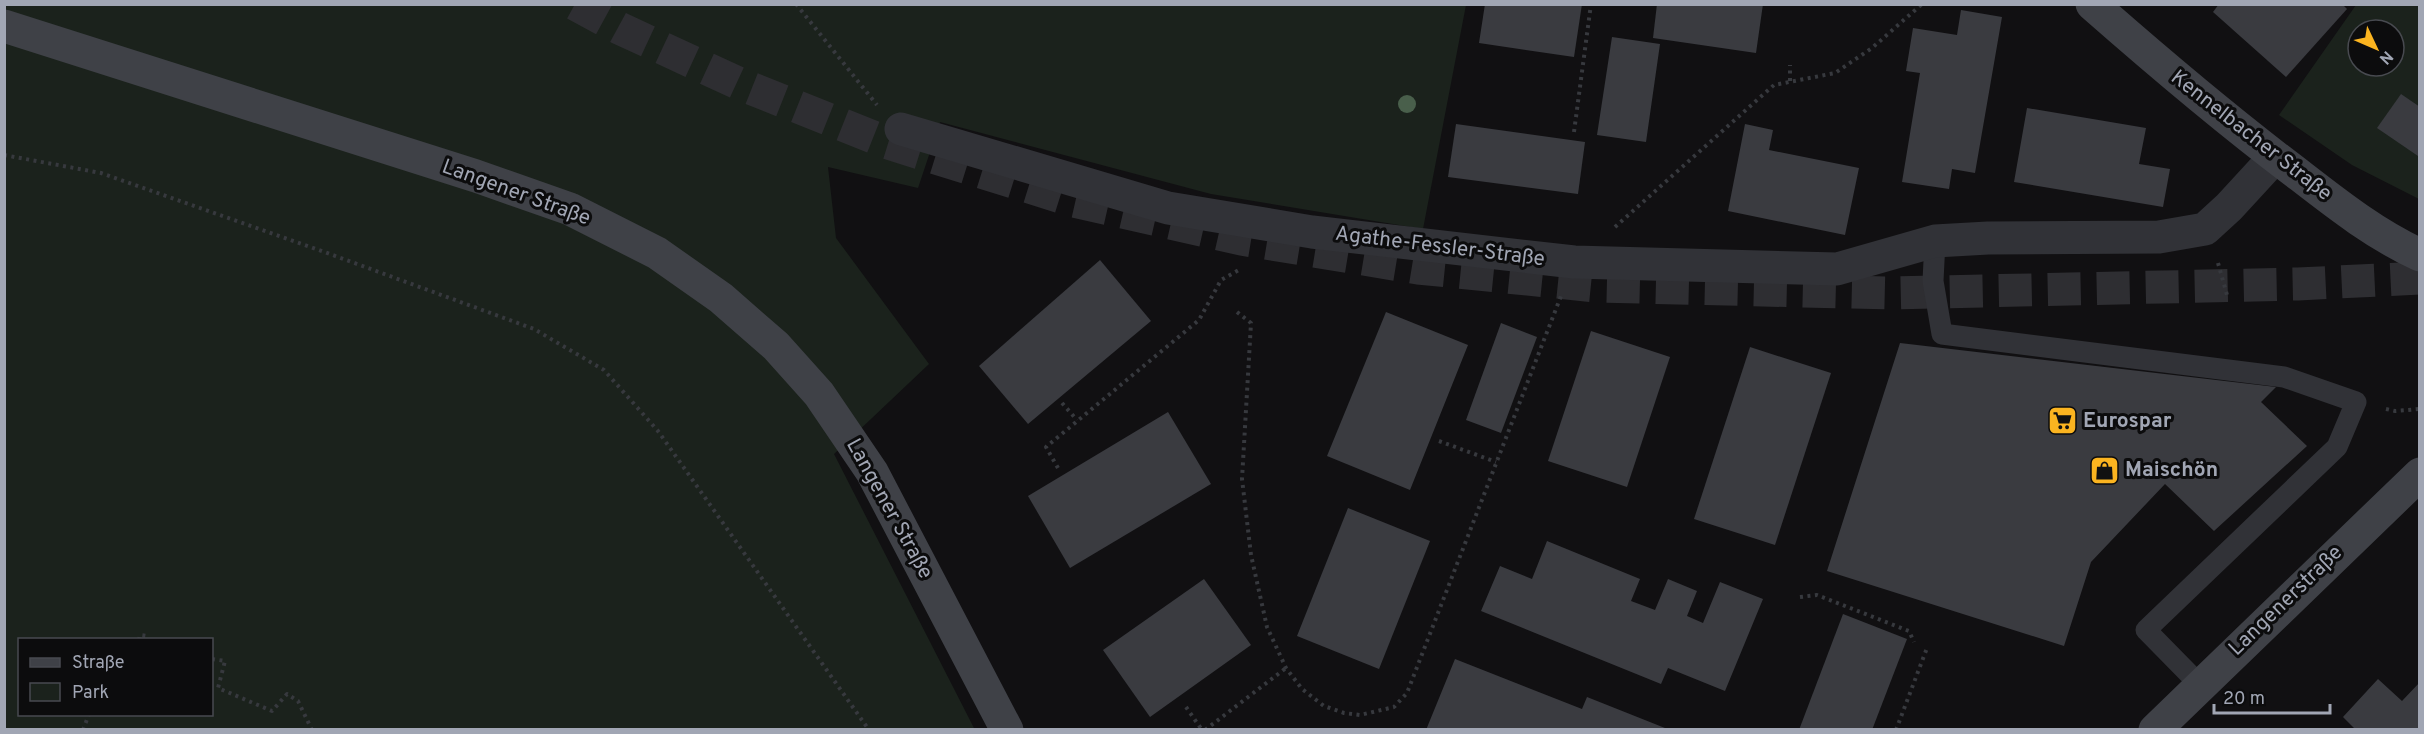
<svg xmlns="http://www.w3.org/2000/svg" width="2424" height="734" font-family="Overpass,sans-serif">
<rect width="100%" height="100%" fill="#111012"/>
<g fill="#1b221c" fill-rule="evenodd">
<path d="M 4,5 L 1466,5 L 1423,229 L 1211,194 L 940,122 L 918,188 L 828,167 L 836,238 L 929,364 L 834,454 L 975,730 L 5,729 ZM 20,640 L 212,640 L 212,714 L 20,714 Z"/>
<path d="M 2356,5 L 2419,5 L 2419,199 L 2352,165 L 2279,115 ZM 2358,30 L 2394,30 L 2394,66 L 2358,66 Z"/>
</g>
<g fill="#3a3b40">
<polygon points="1485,4 1582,4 1574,57 1479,43"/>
<polygon points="1657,4 1763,4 1756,53 1653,38"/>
<polygon points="2219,4 2342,4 2347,9 2286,77 2213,12"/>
<polygon points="1961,10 2002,17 1975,173 1952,169 1949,189 1902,182 1920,73 1906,71 1913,28 1957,35"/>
<polygon points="1612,37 1660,44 1646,142 1597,135"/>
<polygon points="2401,94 2420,107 2418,156 2377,128"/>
<polygon points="2027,108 2146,128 2139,164 2170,169 2163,207 2014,182"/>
<polygon points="1456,124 1585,142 1578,194 1448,177"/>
<polygon points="1745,124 1773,130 1769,150 1859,168 1845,235 1728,211"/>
<polygon points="1100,260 1151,321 1028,424 979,366"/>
<polygon points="1386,312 1468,345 1410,490 1327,456"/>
<polygon points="1501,323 1537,337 1501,433 1466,420"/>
<polygon points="1591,331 1670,357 1627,487 1548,461"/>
<polygon points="1900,343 2276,387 2261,402 2307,446 2214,531 2165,484 2091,562 2064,646 1827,571"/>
<polygon points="1750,347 1831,373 1775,545 1694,519"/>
<polygon points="1168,412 1211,484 1070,568 1028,496"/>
<polygon points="1348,508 1430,541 1379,669 1297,636"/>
<polygon points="1547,541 1640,579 1631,601 1655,610 1668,579 1697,591 1687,616 1703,623 1720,582 1763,599 1725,691 1668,668 1661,684 1481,611 1500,566 1532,579"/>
<polygon points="1204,579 1251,645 1150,717 1103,650"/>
<polygon points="1843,614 1907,639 1872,730 1799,730"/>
<polygon points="1455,659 1582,709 1587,697 1670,730 1426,730"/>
<polygon points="2378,679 2402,701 2420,682 2420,730 2356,730 2343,717"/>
</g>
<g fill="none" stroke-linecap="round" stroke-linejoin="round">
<polyline stroke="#2e2e32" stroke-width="33" stroke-dasharray="33 16" stroke-linecap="butt" points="575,4 619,28 740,84 888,143 1074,201 1241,239 1418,268 1596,286 1890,293 2298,284 2420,278"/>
<g stroke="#37393e" stroke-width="4" stroke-dasharray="3 4.5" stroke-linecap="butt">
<polyline points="796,4 877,105"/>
<polyline points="1790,81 1790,65"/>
<polyline points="1574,132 1591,4"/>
<polyline points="4,155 101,173 319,250 534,329 604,370 658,431 869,730"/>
<polyline points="1615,227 1774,85 1835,73 1872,48 1922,4"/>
<polyline points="2218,263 2227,295"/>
<polyline points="1237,312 1251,323 1242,479 1251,555 1267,627 1286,668 1302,689 1324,706 1344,713 1360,715 1394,707 1407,693 1561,296"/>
<polyline points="1062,403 1077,420"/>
<polyline points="2386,409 2395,411 2420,409"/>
<polyline points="1439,441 1496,462"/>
<polyline points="1058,468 1046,447 1199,320 1221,280 1239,270"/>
<polyline points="1800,597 1817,595 1909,631 1914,642"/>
<polyline points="139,640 140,635 147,636 148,640"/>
<polyline points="212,659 225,661 218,688 272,711 287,694 298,701 312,730"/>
<polyline points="1186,707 1202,730"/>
<polyline points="83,730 89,714"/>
<polyline points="1205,730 1286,668"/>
<polyline points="1896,730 1927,648"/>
</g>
<polyline stroke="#313237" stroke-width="21" points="1935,241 1933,281 1942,334 2284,377 2356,402 2337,447 2146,630 2200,685"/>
<polyline stroke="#313237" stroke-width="33" points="901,129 1168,208 1312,232 1574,262 1837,269 1935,241 1988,238 2159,237 2205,229 2229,207 2275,157"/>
<g stroke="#3f4147" stroke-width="33">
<path d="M 2092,4 C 2158,62 2224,118 2294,171 C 2334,202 2374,234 2420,255"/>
<polyline points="4,26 476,176 570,209 657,253 721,298 776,346 819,394 872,472 1007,730"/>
<polyline points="2155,730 2420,474"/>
</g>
</g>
<circle fill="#495f4b" cx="1407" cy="104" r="9"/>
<defs>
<symbol id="supermarket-square" viewBox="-11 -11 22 22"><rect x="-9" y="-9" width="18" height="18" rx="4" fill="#fbb420" stroke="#0c0c0d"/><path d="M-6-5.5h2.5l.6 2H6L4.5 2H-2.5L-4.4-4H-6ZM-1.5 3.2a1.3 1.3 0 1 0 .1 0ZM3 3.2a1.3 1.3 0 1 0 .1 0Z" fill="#111"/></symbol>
<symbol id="shop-square" viewBox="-11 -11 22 22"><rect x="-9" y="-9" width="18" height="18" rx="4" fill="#fbb420" stroke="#0c0c0d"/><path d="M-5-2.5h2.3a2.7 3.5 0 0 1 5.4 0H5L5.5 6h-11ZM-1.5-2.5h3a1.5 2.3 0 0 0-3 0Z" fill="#111"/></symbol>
</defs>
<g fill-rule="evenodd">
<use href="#supermarket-square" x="2046" y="404" width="33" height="33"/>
<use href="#shop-square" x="2088" y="454" width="33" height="33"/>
</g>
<g text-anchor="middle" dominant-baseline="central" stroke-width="6" stroke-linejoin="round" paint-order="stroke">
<g font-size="21" fill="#a1a6b4" stroke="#0c0c0d">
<text transform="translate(2251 136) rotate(38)">Kennelbacher Straße</text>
<text transform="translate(516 193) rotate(20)">Langener Straße</text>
<text transform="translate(1440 247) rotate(7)">Agathe-Fessler-Straße</text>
<text transform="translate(889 509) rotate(61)">Langener Straße</text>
<text transform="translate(2286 601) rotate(-44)">Langenerstraße</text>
</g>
<g font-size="21" font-weight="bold" fill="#a1a6b4" stroke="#0c0c0d" text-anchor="start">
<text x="2083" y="421">Eurospar</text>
<text x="2125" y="470">Maischön</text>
</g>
</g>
<rect width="2424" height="734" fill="none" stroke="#a1a6b4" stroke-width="12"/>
<rect x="18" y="638" width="195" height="78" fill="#0c0c0d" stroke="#484a50" stroke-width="1.5"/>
<rect x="30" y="658" width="30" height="9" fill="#3f4147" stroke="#484a50" stroke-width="1.5"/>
<text x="72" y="668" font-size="18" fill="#a1a6b4">Straße</text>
<rect x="30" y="683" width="30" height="18" fill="#1b221c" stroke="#484a50" stroke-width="1.5"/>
<text x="72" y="698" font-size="18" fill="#a1a6b4">Park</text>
<g transform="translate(2376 48) rotate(134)"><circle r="28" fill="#0c0c0d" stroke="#484a50" stroke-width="1.5"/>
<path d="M0-4.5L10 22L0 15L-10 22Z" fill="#fbb420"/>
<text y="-9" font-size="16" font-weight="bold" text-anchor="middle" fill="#a1a6b4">N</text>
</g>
<path d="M2214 704v9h116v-9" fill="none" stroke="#a1a6b4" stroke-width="3"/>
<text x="2223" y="704" font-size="18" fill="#a1a6b4" stroke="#0c0c0d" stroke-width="4.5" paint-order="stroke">20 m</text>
</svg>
